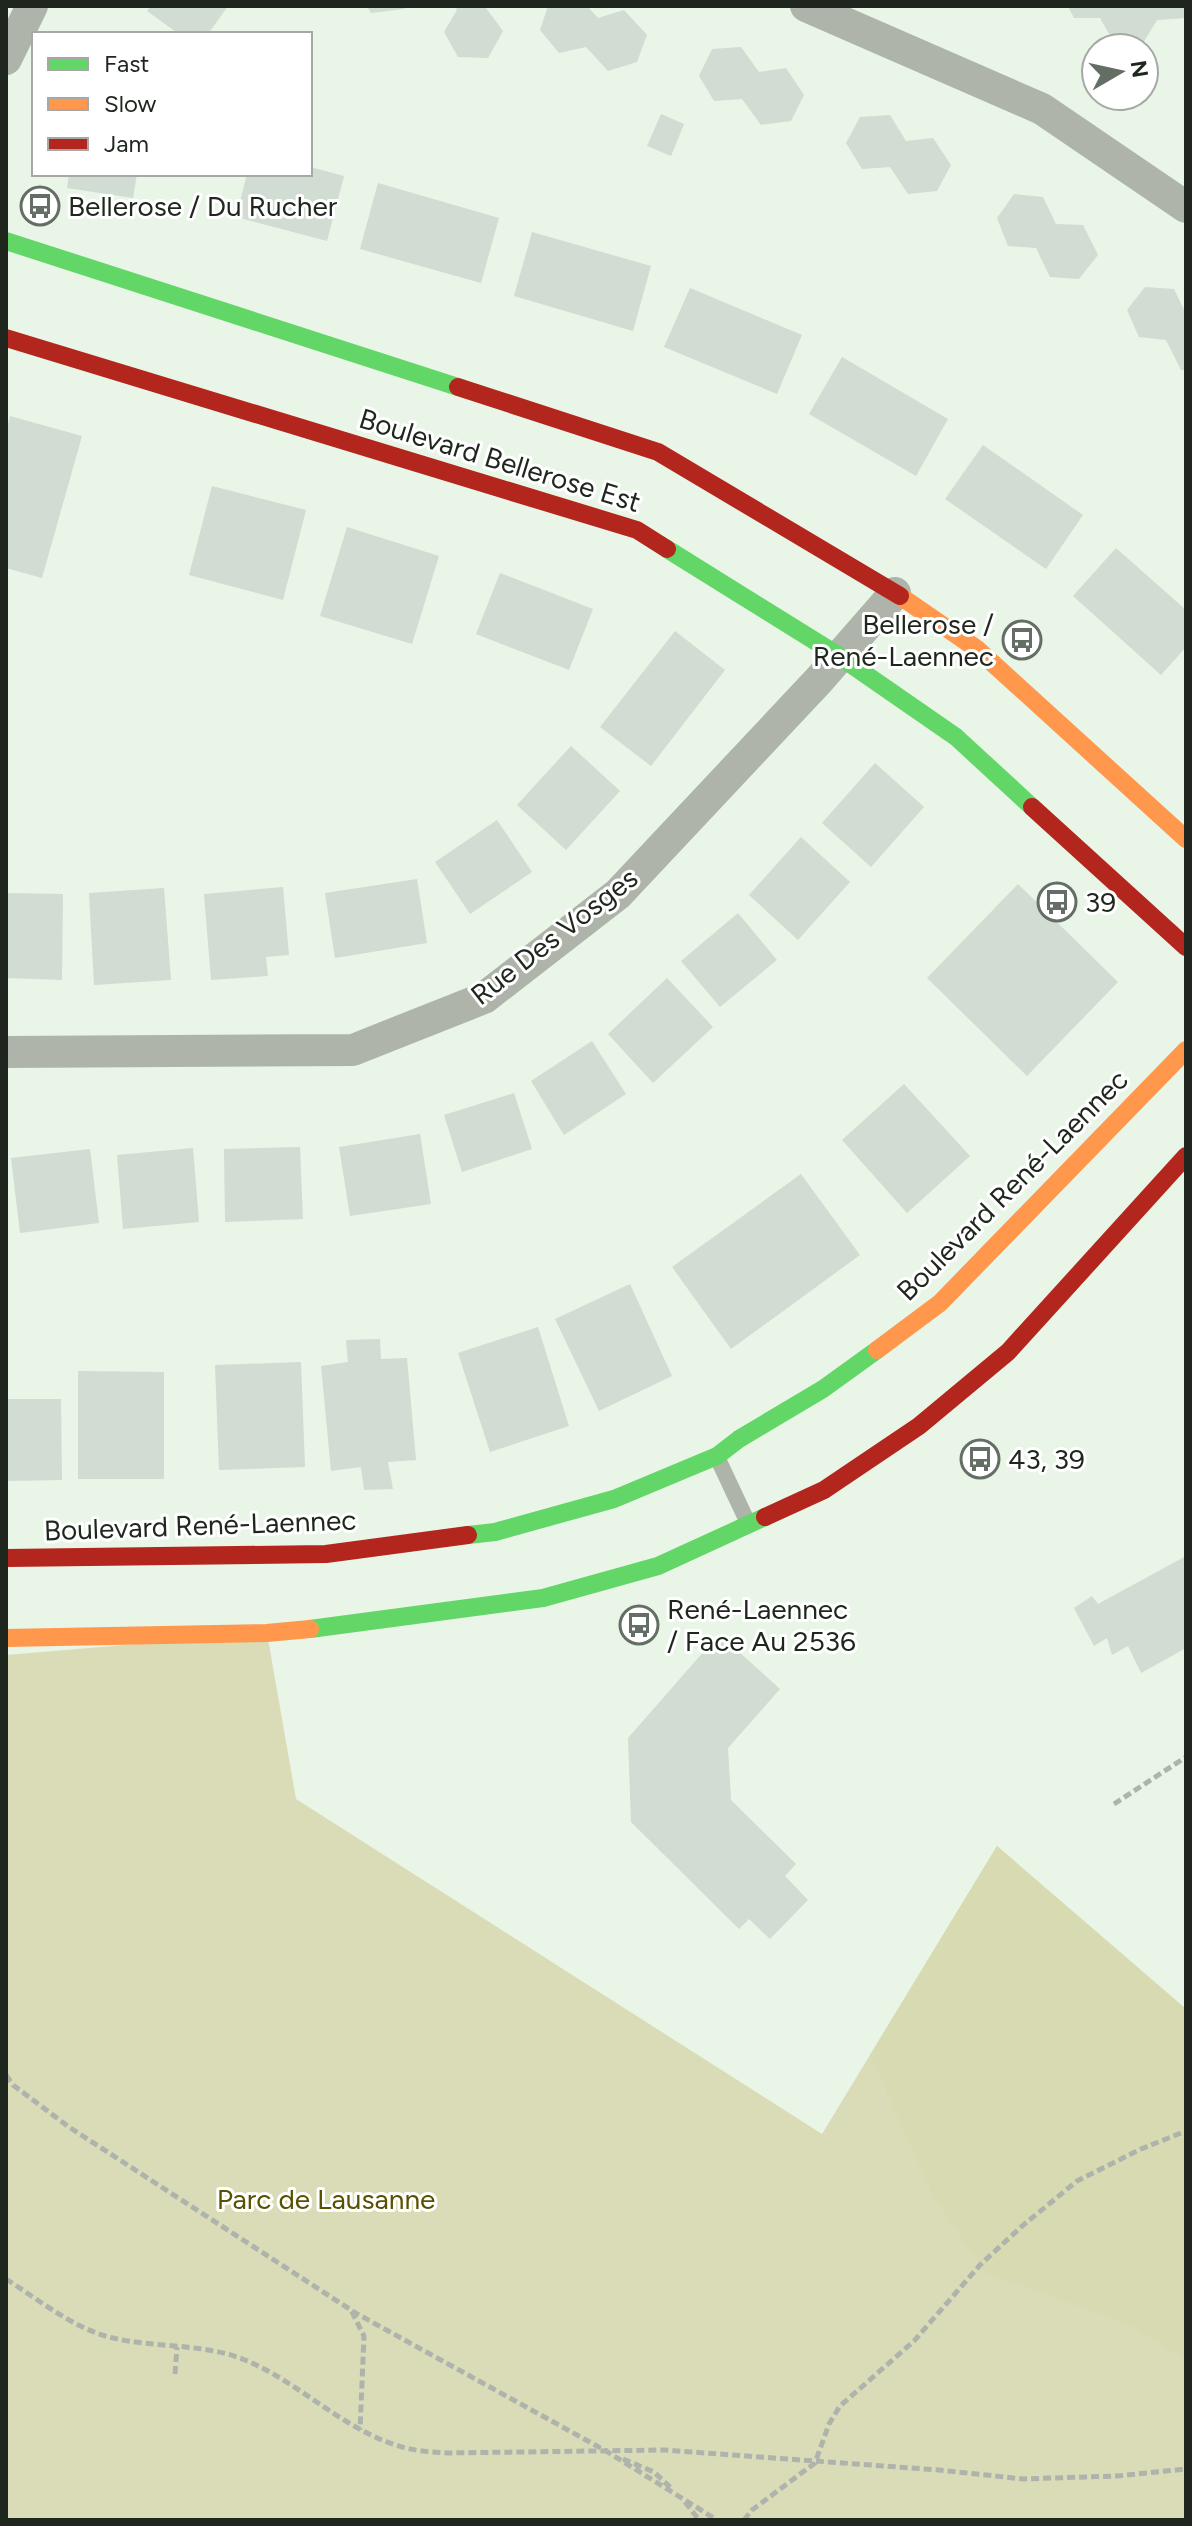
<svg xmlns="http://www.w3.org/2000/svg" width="1192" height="2526" font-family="Figtree,sans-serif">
<rect width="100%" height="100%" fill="#e9f5e7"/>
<polygon fill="#dadcb7" points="267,1633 296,1799 822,2134 997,1846 1186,2009 1186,2520 6,2520 6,1655"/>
<polygon fill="#d8dbb2" points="997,1846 1186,2009 1186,2361 1128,2324 985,2273 932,2194 870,2055"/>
<g fill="#d1dcd2">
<polygon points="151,6 228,6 208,34 179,34 147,11"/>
<polygon points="367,6 406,6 404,9 371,13"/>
<polygon points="455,6 487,6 486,8 503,31 488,58 458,57 444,32 457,10"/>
<polygon points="548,6 587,6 598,18 624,10 647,35 637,62 608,71 586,47 559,53 540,30"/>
<polygon points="1068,6 1186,6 1186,18 1157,20 1140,48 1117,48 1100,18 1074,18"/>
<polygon points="741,47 759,72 786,68 804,95 791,121 761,125 742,99 714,101 699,76 712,49"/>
<polygon points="661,114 684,124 671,156 647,146"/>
<polygon points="890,115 906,141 933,138 951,165 937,191 908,194 890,167 862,169 846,143 860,117"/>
<polygon points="310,167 344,176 327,241 236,217 247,174 310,174"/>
<polygon points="69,174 137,174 133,198 67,188"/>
<polygon points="378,183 499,218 481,283 360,249"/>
<polygon points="1014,194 1043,197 1056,224 1083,225 1098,255 1079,279 1050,277 1036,248 1008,246 997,218"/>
<polygon points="532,232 651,266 633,331 514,296"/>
<polygon points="1145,287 1174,289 1186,314 1186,370 1181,370 1166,340 1139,337 1127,310"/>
<polygon points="690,288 802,335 777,394 664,347"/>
<polygon points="842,357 948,419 916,476 809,414"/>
<polygon points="10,416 82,436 42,578 6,568 6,432"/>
<polygon points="983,445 1083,515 1046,569 945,499"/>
<polygon points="212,486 306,510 283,600 189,575"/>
<polygon points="347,527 439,556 412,644 320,616"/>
<polygon points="1116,548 1186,610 1186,647 1161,675 1073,596"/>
<polygon points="500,573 593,609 569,670 476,634"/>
<polygon points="675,631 725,670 651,766 600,727"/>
<polygon points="571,746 620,791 566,850 517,805"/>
<polygon points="875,763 924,807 871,867 822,823"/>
<polygon points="497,820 532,872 470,914 435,862"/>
<polygon points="801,837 850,882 798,940 749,895"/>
<polygon points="417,879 427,943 335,958 325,893"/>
<polygon points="1018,884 1118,982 1027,1076 927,978"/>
<polygon points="283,887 289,955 266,957 268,976 211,980 204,894"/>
<polygon points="164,888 171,980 94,985 89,893"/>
<polygon points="6,893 63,894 62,980 6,978"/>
<polygon points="738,913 777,960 720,1007 681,961"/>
<polygon points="667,978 713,1027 653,1083 608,1034"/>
<polygon points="592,1041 626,1094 564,1135 531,1081"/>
<polygon points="904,1084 970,1156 907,1213 842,1140"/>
<polygon points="514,1093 532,1149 462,1172 444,1115"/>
<polygon points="420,1134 431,1204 350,1216 339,1147"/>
<polygon points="300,1147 303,1219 225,1222 224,1149"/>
<polygon points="193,1148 199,1222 123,1229 117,1155"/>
<polygon points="90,1149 99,1223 20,1233 11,1158"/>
<polygon points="801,1174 860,1255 731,1349 672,1267"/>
<polygon points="630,1284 672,1376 599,1411 555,1319"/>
<polygon points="538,1327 569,1426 490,1452 458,1353"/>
<polygon points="380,1339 381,1359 407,1358 416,1460 388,1462 393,1489 364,1490 361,1467 331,1471 321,1366 348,1362 346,1340"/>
<polygon points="301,1362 305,1467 219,1470 215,1365"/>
<polygon points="78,1371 164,1372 164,1479 78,1479"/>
<polygon points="6,1399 61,1399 62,1480 6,1481"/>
<polygon points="1186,1556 1186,1648 1141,1673 1128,1646 1112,1655 1107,1638 1094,1646 1074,1608 1092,1596 1098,1604"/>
<polygon points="719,1634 780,1689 728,1748 731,1800 796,1864 785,1876 808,1900 770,1939 749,1919 739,1929 631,1822 628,1738"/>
</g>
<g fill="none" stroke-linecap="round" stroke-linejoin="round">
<g stroke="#aeb4ab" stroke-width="5" stroke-dasharray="8 4" stroke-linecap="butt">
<polyline points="1114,1804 1186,1757"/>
<polyline points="6,2075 13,2085 69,2127 351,2310 364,2336 360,2430"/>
<path d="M 6,2279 C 39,2300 74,2329 113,2338 C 155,2348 204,2343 245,2360 C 299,2382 342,2429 399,2446 C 414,2451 431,2452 447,2453 L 664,2450 L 939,2470 L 1023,2479 L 1117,2476 L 1186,2469"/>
<polyline points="352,2311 606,2451 717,2520"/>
<polyline points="175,2374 177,2347"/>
<polyline points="623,2459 654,2472 672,2489"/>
<polyline points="685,2502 699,2520"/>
<polyline points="744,2520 752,2510 815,2463 829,2424 840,2406 914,2341 980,2265 1021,2227 1077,2181 1141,2149 1186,2131"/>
</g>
<polyline stroke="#aeb4a9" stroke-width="16" points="717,1457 748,1523"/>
<g stroke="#aeb4a9" stroke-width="32">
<polyline points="806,6 1042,109 1186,207"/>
<polyline points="6,59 32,6"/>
<polyline points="6,1052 353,1050 484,998 618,894 819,680 895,593"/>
</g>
<g stroke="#63d668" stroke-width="18">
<polyline points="6,241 458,387"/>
<polyline points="667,549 839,656 956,737 1032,807"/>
<polyline points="468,1535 495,1532 614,1499 717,1456 739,1439 823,1389 877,1350"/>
<polyline points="310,1629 543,1598 658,1566 765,1517"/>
</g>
<g stroke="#ff974d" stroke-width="18">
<polyline points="900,596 977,649 1186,839"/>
<polyline points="877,1350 940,1303 1186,1050"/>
<polyline points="6,1638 267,1633 310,1629"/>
</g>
<g stroke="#b3261e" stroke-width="18">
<polyline points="6,338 637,530 667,549"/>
<polyline points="458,387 658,452 900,596"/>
<polyline points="1032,807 1186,947"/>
<polyline points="765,1517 824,1490 919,1426 1008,1352 1186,1156"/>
<polyline points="6,1558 326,1554 468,1535"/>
</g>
</g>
<defs>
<symbol id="bus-ring" viewBox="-11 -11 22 22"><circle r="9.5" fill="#fff" stroke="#656e64" stroke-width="1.5"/><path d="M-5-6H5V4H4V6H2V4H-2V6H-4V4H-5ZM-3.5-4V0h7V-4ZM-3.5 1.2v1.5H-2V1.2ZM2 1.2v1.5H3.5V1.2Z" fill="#656e64"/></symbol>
</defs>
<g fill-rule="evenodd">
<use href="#bus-ring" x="18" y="184" width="44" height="44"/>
<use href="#bus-ring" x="1000" y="618" width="44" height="44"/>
<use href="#bus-ring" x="1035" y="880" width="44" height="44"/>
<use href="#bus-ring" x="958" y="1437" width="44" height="44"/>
<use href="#bus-ring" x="617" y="1603" width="44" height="44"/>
</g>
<g text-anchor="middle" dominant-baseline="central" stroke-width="6" stroke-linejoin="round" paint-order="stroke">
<g font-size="28" fill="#1e261d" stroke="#fff" text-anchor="start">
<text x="68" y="206">Bellerose / Du Rucher</text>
<text x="994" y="624" text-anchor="end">Bellerose /<tspan x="994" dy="32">René-Laennec</tspan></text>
<text x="1085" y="902">39</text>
<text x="1008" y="1459">43, 39</text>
<text x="667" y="1609">René-Laennec<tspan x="667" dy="32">/ Face Au 2536</tspan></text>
</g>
<g font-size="28" fill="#1e261d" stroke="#fff">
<text transform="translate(500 460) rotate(17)">Boulevard Bellerose Est</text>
<text transform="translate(554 936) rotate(-38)">Rue Des Vosges</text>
<text transform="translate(1012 1185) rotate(-45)">Boulevard René-Laennec</text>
<text transform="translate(200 1525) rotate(-2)">Boulevard René-Laennec</text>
</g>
<g font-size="28" fill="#595100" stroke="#fff">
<text x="326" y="2199">Parc de Lausanne</text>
</g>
</g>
<rect width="1192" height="2526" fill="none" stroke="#1e261d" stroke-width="16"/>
<rect x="32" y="32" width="280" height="144" fill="#ffffff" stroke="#a5a8a5" stroke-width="2"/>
<rect x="48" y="58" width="40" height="12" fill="#63d668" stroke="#a5a8a5" stroke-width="2"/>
<text x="104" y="72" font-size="24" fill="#1e261d">Fast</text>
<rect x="48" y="98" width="40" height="12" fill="#ff974d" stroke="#a5a8a5" stroke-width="2"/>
<text x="104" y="112" font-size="24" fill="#1e261d">Slow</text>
<rect x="48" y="138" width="40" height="12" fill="#b3261e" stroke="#a5a8a5" stroke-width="2"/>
<text x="104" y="152" font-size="24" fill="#1e261d">Jam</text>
<g transform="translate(1120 72) rotate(81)"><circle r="38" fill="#ffffff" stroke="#a5a8a5" stroke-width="2"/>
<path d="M0-6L14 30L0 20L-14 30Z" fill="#656e64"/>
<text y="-12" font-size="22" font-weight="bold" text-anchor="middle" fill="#1e261d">N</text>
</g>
</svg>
